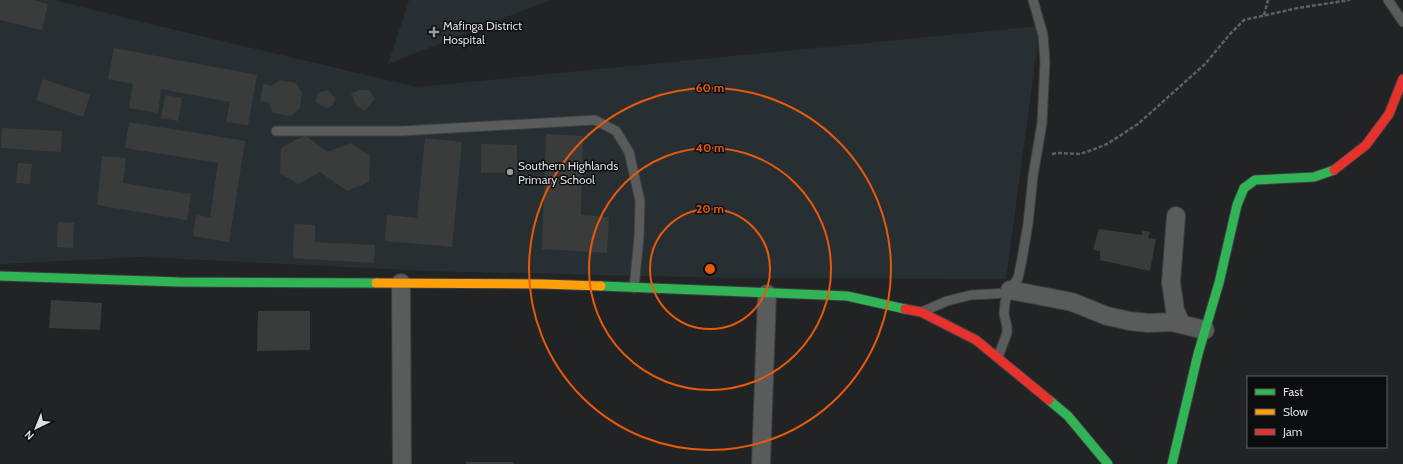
<svg xmlns="http://www.w3.org/2000/svg" width="1403" height="464" font-family="Cabin,sans-serif">
<rect width="100%" height="100%" fill="#222324"/>
<g fill="#282f32">
<polygon points="0,0 54,0 146,23 417,87 1040,26 1006,279 731,278 428,271 143,257 0,264"/>
<polygon points="409,0 550,0 388,64"/>
</g>
<g fill="#3a3c3c">
<polygon points="0,0 33,0 48,4 42,30 0,20"/>
<polygon points="114,48 257,75 248,125 226,122 230,102 161,89 158,113 129,108 133,84 108,79"/>
<polygon points="43,79 90,95 83,117 36,100"/>
<polygon points="279,80 296,83 302,93 300,108 291,116 273,113 269,103 260,101 263,84 272,86"/>
<polygon points="328,90 335,98 333,105 328,108 322,106 316,102 318,93"/>
<polygon points="359,90 369,90 375,99 365,111 356,105 351,94"/>
<polygon points="165,95 182,98 178,121 161,118"/>
<polygon points="129,122 245,141 229,242 193,236 196,215 210,217 218,163 125,148"/>
<polygon points="2,128 62,131 61,152 1,148"/>
<polygon points="546,134 583,136 581,215 609,217 607,253 542,249"/>
<polygon points="305,135 327,152 351,143 370,156 369,182 347,191 320,172 298,184 280,173 281,148"/>
<polygon points="425,138 462,142 452,247 385,241 387,215 417,218"/>
<polygon points="481,144 517,145 517,173 481,173"/>
<polygon points="102,156 126,158 123,183 191,194 187,220 97,205"/>
<polygon points="18,163 32,164 30,184 16,183"/>
<polygon points="58,222 74,223 73,248 57,247"/>
<polygon points="294,224 315,225 315,242 375,245 374,263 293,258"/>
<polygon points="1099,229 1142,235 1142,230 1150,232 1148,238 1156,239 1150,271 1100,260 1100,251 1093,250"/>
<polygon points="51,300 102,303 100,330 49,328"/>
<polygon points="258,311 310,311 310,350 257,351"/>
<polygon points="466,462 513,462 514,464 466,464"/>
</g>
<g fill="none" stroke-linecap="round" stroke-linejoin="round">
<defs>
<g id="lane">
<polyline points="1388,0 1403,22"/>
<polyline points="276,131 401,131 595,120 616,131 629,152 640,201 639,237 634,288"/>
<polyline points="924,311 947,301 971,295 1008,293"/>
<polyline points="998,357 1007,333 1007,327 1004,314 1005,303 1008,293 1018,278 1022,259 1028,224 1033,176 1042,123 1045,61 1043,35 1033,0"/>
</g>
<g id="street">
<polyline points="1176,216 1171,282 1175,310 1181,324"/>
<polyline points="401,283 402,464"/>
<polyline points="1010,290 1072,302 1107,316 1130,321 1148,323 1172,322 1205,330"/>
<polyline points="761,464 767,294"/>
</g>
<g id="fast">
<polyline points="0,276 179,282 376,283"/>
<polyline points="601,286 847,296 905,309"/>
<polyline points="1049,400 1068,416 1108,464"/>
<polyline points="1172,464 1198,354 1219,283 1237,205 1244,188 1255,180 1314,177 1334,170"/>
</g>
<polyline id="slow" points="376,283 542,284 601,286"/>
<g id="jam">
<polyline points="1334,170 1366,145 1389,114 1403,79"/>
<polyline points="905,309 921,312 976,340 1049,400"/>
</g>
</defs>
<use href="#lane" stroke="#3d3f3f" stroke-width="11"/>
<use href="#street" stroke="#3d3f3f" stroke-width="20"/>
<use href="#fast" stroke="#3d3f3f" stroke-width="11"/>
<use href="#slow" stroke="#3d3f3f" stroke-width="11"/>
<use href="#jam" stroke="#3d3f3f" stroke-width="11"/>
<g stroke="#5e5f60" stroke-width="2.5" stroke-dasharray="4 2" stroke-linecap="butt">
<polyline points="1264,15 1268,0"/>
<polyline points="1052,154 1057,153 1080,154 1092,150 1107,144 1138,124 1205,64 1230,34 1244,20 1298,8 1350,0"/>
</g>
<use href="#lane" stroke="#5a5b5b" stroke-width="9"/>
<use href="#street" stroke="#5a5b5b" stroke-width="18"/>
<use href="#fast" stroke="#30b455" stroke-width="9"/>
<use href="#slow" stroke="#ff9f0a" stroke-width="9"/>
<use href="#jam" stroke="#e5322d" stroke-width="9"/>
</g>
<g fill="none" stroke="#e8590c" stroke-width="2">
<circle cx="710" cy="269" r="60"/>
<circle cx="710" cy="269" r="121"/>
<circle cx="710" cy="269" r="181"/>
</g>
<g fill="#9a9c9d" stroke="#0c0d0e" stroke-width="1.5">
<path d="M432 26h4v4h4v4h-4v4h-4v-4h-4v-4h4z"/>
<circle cx="510" cy="172" r="4"/>
</g>
<g text-anchor="middle" dominant-baseline="central" stroke-width="3" stroke-linejoin="round" paint-order="stroke">
<g font-size="12" fill="#dbddde" stroke="#0c0d0e" text-anchor="start">
<text x="443" y="25">Mafinga District<tspan x="443" dy="14">Hospital</tspan></text>
<text x="518" y="165">Southern Highlands<tspan x="518" dy="14">Primary School</tspan></text>
</g>
</g>
<circle cx="710" cy="269" r="6" fill="#e8590c" stroke="#0c0d0e" stroke-width="2"/>
<g font-size="12" text-anchor="middle" font-weight="bold" fill="#e8590c" stroke="#0c0d0e" stroke-width="3" stroke-linejoin="round" paint-order="stroke">
<text x="710" y="92">60 m</text>
<text x="710" y="152">40 m</text>
<text x="710" y="213">20 m</text>
</g>
<rect x="1247" y="376" width="140" height="72" fill="#0c0d0e" stroke="#5f6061"/>
<rect x="1255" y="389" width="20" height="6" fill="#30b455" stroke="#5f6061"/>
<text x="1283" y="396" font-size="12" fill="#dbddde">Fast</text>
<rect x="1255" y="409" width="20" height="6" fill="#ff9f0a" stroke="#5f6061"/>
<text x="1283" y="416" font-size="12" fill="#dbddde">Slow</text>
<rect x="1255" y="429" width="20" height="6" fill="#e5322d" stroke="#5f6061"/>
<text x="1283" y="436" font-size="12" fill="#dbddde">Jam</text>
<g transform="translate(36 428) rotate(223)" stroke="#0c0d0e" stroke-width="3" paint-order="stroke">
<path d="M0-3L7 15L0 10L-7 15Z" fill="#dbddde"/>
<text y="-6" font-size="11" font-weight="bold" text-anchor="middle" fill="#dbddde">N</text>
</g>
</svg>
